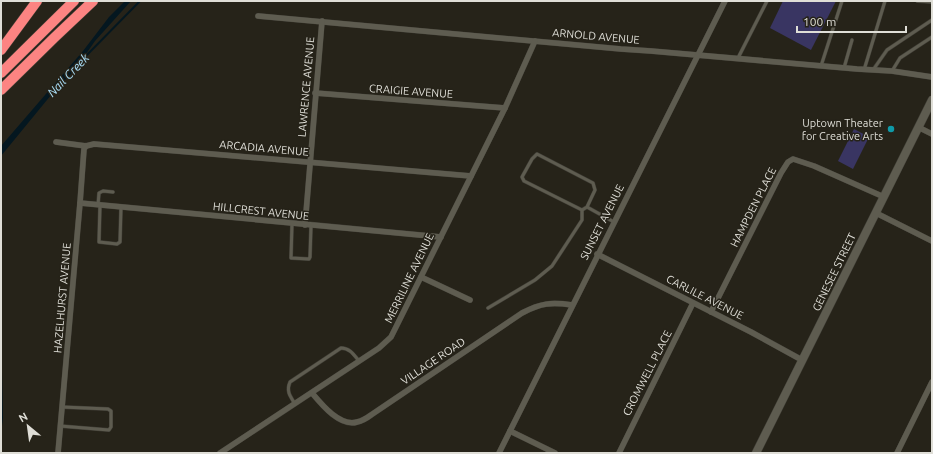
<svg xmlns="http://www.w3.org/2000/svg" width="933" height="454" font-family="Ubuntu,sans-serif">
<rect width="100%" height="100%" fill="#262319"/>
<polygon fill="#041720" points="125,1 131,1 95,41 74,71 56,89 1,156 1,146 83,51 109,17"/>
<g fill="none" stroke-linecap="round" stroke-linejoin="round">
<g stroke="#041720" stroke-width="2">
<polyline points="79,63 140,1"/>
<polyline points="1,372 2,418 1,426"/>
</g>
</g>
<g fill="#393562">
<polygon points="783,1 836,1 811,50 770,28"/>
<polygon points="854,129 869,137 853,169 838,161"/>
</g>
<g fill="none" stroke-linecap="round" stroke-linejoin="round">
<defs>
<g id="service">
<polyline points="917,1 932,2"/>
<polyline points="738,58 767,1"/>
<polyline points="821,66 842,1"/>
<polyline points="844,68 852,40"/>
<polyline points="864,70 885,1"/>
<polyline points="873,70 887,50 932,20"/>
<polyline points="892,71 900,58 932,37"/>
<polyline points="98,205 99,193 103,191 113,192"/>
<polyline points="100,205 99,242 117,244 120,242 121,207"/>
<polyline points="587,207 582,210 524,181 522,177 532,159 537,154 593,183 595,190 587,207 614,222"/>
<polyline points="292,224 291,258 309,259 310,257 311,226"/>
<polyline points="488,308 535,280 552,266 582,220 582,210"/>
<path d="M 295,404 C 290,396 286,391 290,382 L 341,348 C 350,348 354,355 359,361"/>
<polyline points="60,426 109,430 111,427 111,411 108,409 62,407"/>
</g>
<g id="minor">
<polyline points="258,16 621,49 651,51 857,69 892,71 932,77"/>
<polyline points="315,93 505,108"/>
<polyline points="918,127 932,134"/>
<polyline points="56,142 86,146 94,144 471,176"/>
<polyline points="80,203 441,237"/>
<polyline points="876,213 932,241"/>
<polyline points="305,225 322,21"/>
<polyline points="597,254 751,332 802,360"/>
<polyline points="421,277 470,300"/>
<polyline points="711,312 781,173 788,162 793,159 814,166 884,197"/>
<path d="M 312,393 C 322,405 340,427 357,422 C 362,421 367,418 371,415 L 522,313 C 541,303 551,302 572,305"/>
<polyline points="510,431 555,453"/>
<polyline points="58,453 80,203 84,149 86,146"/>
<polyline points="220,453 379,348 391,337 505,108 535,41"/>
<polyline points="499,453 725,1"/>
<polyline points="619,453 693,303"/>
<polyline points="897,453 932,382"/>
</g>
<polyline id="secondary" points="756,453 932,100"/>
<g id="motorway">
<polyline points="1,50 37,1"/>
<polyline points="1,73 74,1"/>
<polyline points="1,90 55,37 93,1"/>
</g>
</defs>
<use href="#service" stroke="#413f37" stroke-width="4"/>
<use href="#minor" stroke="#413f37" stroke-width="6"/>
<use href="#secondary" stroke="#413f37" stroke-width="9"/>
<use href="#motorway" stroke="#413f37" stroke-width="11"/>
<use href="#service" stroke="#5e5c50" stroke-width="3"/>
<use href="#minor" stroke="#5e5c50" stroke-width="5.5"/>
<use href="#secondary" stroke="#5e5c50" stroke-width="8"/>
<use href="#motorway" stroke="#fc8482" stroke-width="10"/>
</g>
<circle fill="#0f9aa8" stroke="#262319" stroke-width="1.5" cx="891" cy="129" r="4"/>
<g text-anchor="middle" dominant-baseline="central" stroke-width="3" stroke-linejoin="round" paint-order="stroke">
<g font-size="11" fill="#dfded7" stroke="#262319">
<text transform="translate(596 36) rotate(5)">ARNOLD AVENUE</text>
<text transform="translate(306 87) rotate(-85)">LAWRENCE AVENUE</text>
<text transform="translate(411 91) rotate(4)">CRAIGIE AVENUE</text>
<text transform="translate(264 148) rotate(5)">ARCADIA AVENUE</text>
<text transform="translate(753 207) rotate(-63)">HAMPDEN PLACE</text>
<text transform="translate(261 211) rotate(6)">HILLCREST AVENUE</text>
<text transform="translate(602 222) rotate(-63)">SUNSET AVENUE</text>
<text transform="translate(834 272) rotate(-64)">GENESEE STREET</text>
<text transform="translate(409 278) rotate(-64)">MERRILINE AVENUE</text>
<text transform="translate(705 297) rotate(27)">CARLILE AVENUE</text>
<text transform="translate(62 298) rotate(-85)">HAZELHURST AVENUE</text>
<text transform="translate(433 361) rotate(-34)">VILLAGE ROAD</text>
<text transform="translate(647 373) rotate(-63)">CROMWELL PLACE</text>
</g>
<g font-size="11" fill="#dfded7" stroke="#262319" text-anchor="end">
<text x="883" y="123">Uptown Theater<tspan x="883" dy="13">for Creative Arts</tspan></text>
</g>
<g font-size="12" font-style="italic" fill="#ace1fb" stroke="#262319">
<text transform="translate(68 75) rotate(-46)">Nail Creek</text>
</g>
</g>
<rect width="933" height="454" fill="none" stroke="#dfded7" stroke-width="4"/>
<g transform="translate(28 426) rotate(331)" stroke="#262319" stroke-width="3" paint-order="stroke">
<path d="M0-3L7 15L0 10L-7 15Z" fill="#dfded7"/>
<text y="-6" font-size="11" font-weight="bold" text-anchor="middle" fill="#dfded7">N</text>
</g>
<path d="M797 26v6h109v-6" fill="none" stroke="#dfded7" stroke-width="2"/>
<text x="803" y="26" font-size="12" fill="#dfded7" stroke="#262319" stroke-width="3" paint-order="stroke">100 m</text>
</svg>
